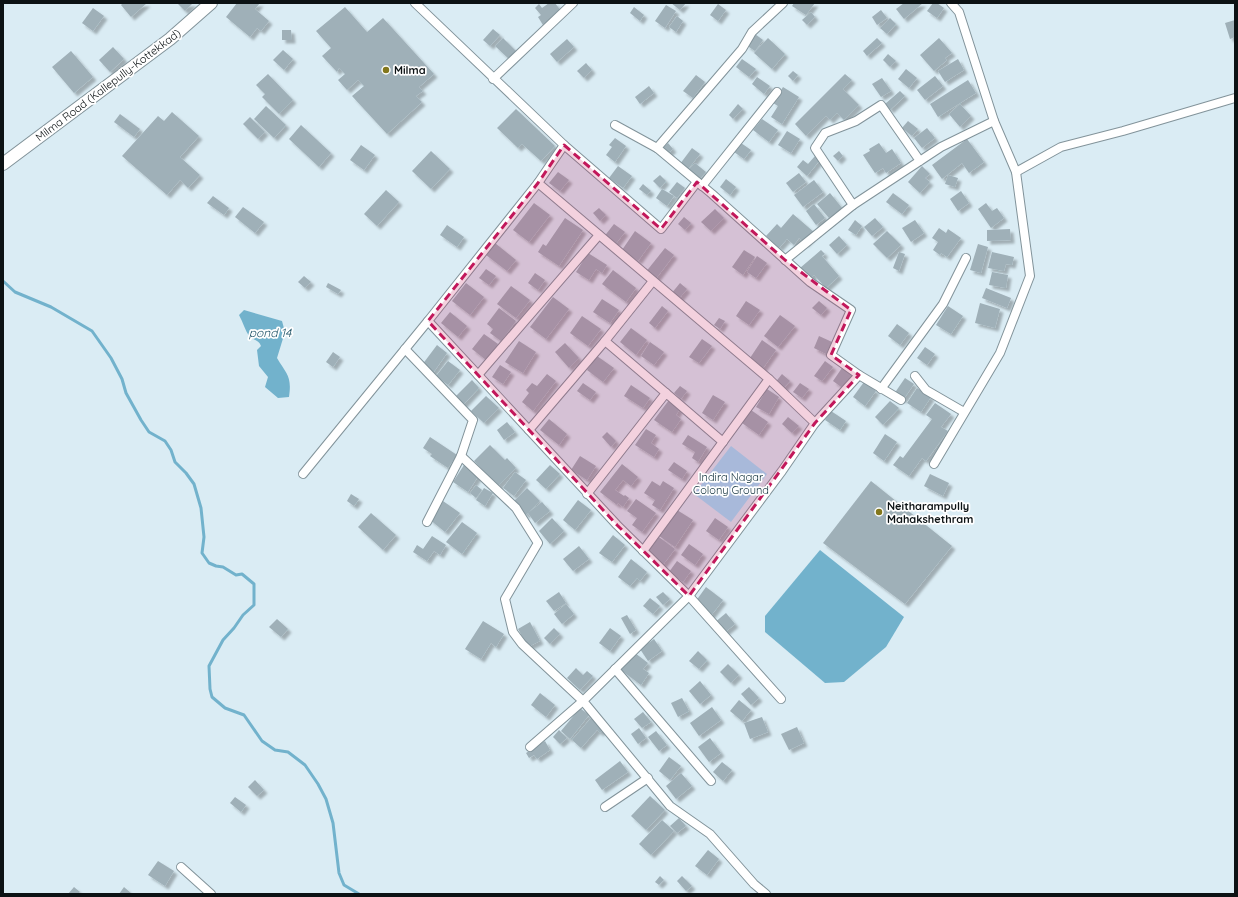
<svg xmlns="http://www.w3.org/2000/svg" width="1238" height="897" font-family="Quicksand,sans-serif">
<defs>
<filter id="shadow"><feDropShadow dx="3.5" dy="3.5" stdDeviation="1" flood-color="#0004"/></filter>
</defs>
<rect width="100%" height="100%" fill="#daecf4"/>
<polygon fill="#a2e1fb" points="731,446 767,474 731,522 694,494"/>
<g fill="#72b2cc">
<path d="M 244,310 L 282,321 L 285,332 L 277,358 C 287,375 292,376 289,397 L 278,398 L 265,387 L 268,377 L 259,366 L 257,350 L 261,346 C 259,340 253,340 249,336 C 245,330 243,322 239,315 Z"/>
<polygon points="820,550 904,617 886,647 844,682 825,683 765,632 765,616"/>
</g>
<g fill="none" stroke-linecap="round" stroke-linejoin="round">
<polyline stroke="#72b2cc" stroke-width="3" points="3,281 15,292 51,307 92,331 111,358 122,379 126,393 141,420 149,432 165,441 171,450 175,462 186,473 194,484 201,508 204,537 202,553 209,563 216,566 223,567 236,575 242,574 254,584 254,605 243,615 234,628 223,640 209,666 210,689 212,697 225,708 244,715 262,741 275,750 288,752 305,765 318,784 326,799 333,823 339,873 344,885 359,894"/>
</g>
<g fill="#9fb0b8" filter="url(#shadow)">
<polygon points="123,3 147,3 131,17 121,5"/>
<polygon points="177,3 193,3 185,11"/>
<polygon points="237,3 260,3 255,9 269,21 261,31 257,28 250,37 226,17"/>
<polygon points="549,3 555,3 561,11 543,25 538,17 541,15 535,8 539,4 542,8"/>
<polygon points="671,3 686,3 680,10"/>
<polygon points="794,3 815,3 806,15 792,6"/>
<polygon points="904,3 923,3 904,19 896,9"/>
<polygon points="933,3 937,3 944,8 937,18 927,11"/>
<polygon points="718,4 726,10 718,21 710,15"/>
<polygon points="666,5 676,11 665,28 655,21"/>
<polygon points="345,7 367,32 383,18 434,74 419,87 423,91 416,96 422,102 387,134 352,96 364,86 358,80 347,90 338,80 345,74 339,68 337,72 322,56 331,48 316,31"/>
<polygon points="634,7 644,15 640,21 630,13"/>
<polygon points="93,8 104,16 93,31 82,23"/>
<polygon points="881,10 887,18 877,25 872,17"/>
<polygon points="811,12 815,17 807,25 802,20"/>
<polygon points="677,16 683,21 676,32 669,27"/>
<polygon points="890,18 896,24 887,34 880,28"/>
<polygon points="1235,20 1235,37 1230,39 1225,23"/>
<polygon points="493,29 500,35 490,46 483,40"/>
<polygon points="282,30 291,30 292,40 282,40"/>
<polygon points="755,34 763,40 755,51 746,45"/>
<polygon points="503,38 517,52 510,60 495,46"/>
<polygon points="768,38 785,54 772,69 754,53"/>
<polygon points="877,38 882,43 867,56 863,51"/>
<polygon points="939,38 952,53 945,58 947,60 934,71 920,55"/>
<polygon points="567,39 574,47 557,62 550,54"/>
<polygon points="113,47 124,59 110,72 99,60"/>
<polygon points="283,50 293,59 284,70 273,60"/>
<polygon points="71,51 93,77 74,93 52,67"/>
<polygon points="888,54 896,61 890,67 883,60"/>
<polygon points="742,59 756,69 749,77 736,67"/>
<polygon points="958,59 964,70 945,82 938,71"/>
<polygon points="586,63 592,70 584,78 577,71"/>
<polygon points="906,69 917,78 909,88 898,79"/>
<polygon points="793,71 798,75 793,81 788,76"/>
<polygon points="268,74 293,100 279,114 262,97 265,94 256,85"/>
<polygon points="845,74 852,80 843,89 859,105 844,120 837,113 830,120 826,116 806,136 795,124"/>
<polygon points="696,75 705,82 693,98 683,91"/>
<polygon points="935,76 943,86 925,100 917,90"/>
<polygon points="757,77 770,86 764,94 752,84"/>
<polygon points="882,78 891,91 881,97 872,84"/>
<polygon points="968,80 976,93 938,117 930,104"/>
<polygon points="649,86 654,93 640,104 635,97"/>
<polygon points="783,87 799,97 782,124 771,117 778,106 773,103"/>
<polygon points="900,91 905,96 890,110 885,104"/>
<polygon points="738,104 743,109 733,119 729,115"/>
<polygon points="960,104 971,116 960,127 949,114"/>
<polygon points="266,106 286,125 274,138 254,119"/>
<polygon points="516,109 555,146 541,161 522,144 518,148 497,128"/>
<polygon points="172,112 199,136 180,157 200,175 188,188 180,180 167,195 122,156 158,116 164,121"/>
<polygon points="120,114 140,129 134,137 114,122"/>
<polygon points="250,117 265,132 258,139 243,124"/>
<polygon points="762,119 778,130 769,142 753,130"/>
<polygon points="908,121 918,129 912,136 902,128"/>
<polygon points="301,125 331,153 319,167 289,139"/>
<polygon points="927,128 935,138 922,148 914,138"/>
<polygon points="787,131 800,139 791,153 778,145"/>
<polygon points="615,138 626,146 615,162 606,155 612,147 609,145"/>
<polygon points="967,139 984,162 969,173 962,163 942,179 932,165"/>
<polygon points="668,143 673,149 666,155 662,149"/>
<polygon points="741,143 751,150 744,159 734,152"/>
<polygon points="879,143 886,153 892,149 901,163 886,173 883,168 875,173 863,155 870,151 869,149"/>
<polygon points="361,145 375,155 364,170 350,160"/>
<polygon points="692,148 700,154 685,173 677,168"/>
<polygon points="431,151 450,169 431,189 412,171"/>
<polygon points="839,151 843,156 838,161 833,156"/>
<polygon points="815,156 820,160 807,176 797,167 803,160 808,164"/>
<polygon points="695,163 706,172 698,181 687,171"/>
<polygon points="618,166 632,176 623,188 609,178"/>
<polygon points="922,166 930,174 925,178 930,182 920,193 908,182"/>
<polygon points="558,172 569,180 560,191 549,183"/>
<polygon points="799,173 806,182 793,192 786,183"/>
<polygon points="660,175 666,181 660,188 653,181"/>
<polygon points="948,175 958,178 955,187 945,184"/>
<polygon points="726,179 736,187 730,195 720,187"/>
<polygon points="814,180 823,192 803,207 794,195"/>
<polygon points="677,182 685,188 677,198 669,192"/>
<polygon points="643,184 651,191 647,195 639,189"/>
<polygon points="662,189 674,196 667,206 656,198"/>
<polygon points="386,190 399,202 377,226 364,214"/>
<polygon points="961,191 969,203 958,211 950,199"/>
<polygon points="830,193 842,208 829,218 817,204"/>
<polygon points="893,193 909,205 902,214 886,202"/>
<polygon points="213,196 229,208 224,215 207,203"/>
<polygon points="534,203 550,215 529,242 513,230"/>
<polygon points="986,203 992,211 997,208 1004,218 991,228 978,209"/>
<polygon points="814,204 825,218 816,225 806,211"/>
<polygon points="243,207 264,222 255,233 235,217"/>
<polygon points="599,208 606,215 600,221 593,213"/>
<polygon points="715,209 724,218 711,231 701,222"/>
<polygon points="793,214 815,233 805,244 799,238 794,245 787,239 779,248 766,236 777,224 781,228"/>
<polygon points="684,217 691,223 685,230 678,224"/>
<polygon points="565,218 583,230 559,266 538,252 543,244 546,246"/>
<polygon points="875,218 883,227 872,236 864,227"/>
<polygon points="855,220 862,226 856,235 848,230"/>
<polygon points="915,220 924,233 911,242 902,228"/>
<polygon points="614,224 625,232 614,246 603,238"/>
<polygon points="447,225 464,237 457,247 440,235"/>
<polygon points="939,228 946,233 948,229 961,238 947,257 941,253 940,255 933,250 938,242 932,238"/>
<polygon points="1010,229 1011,240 987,241 987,230"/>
<polygon points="635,231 651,243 638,261 622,250"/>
<polygon points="887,231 901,245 887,258 873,244"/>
<polygon points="839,236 847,245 837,254 829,245"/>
<polygon points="495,243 516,260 507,271 486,255"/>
<polygon points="978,244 988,247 981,273 970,270"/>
<polygon points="665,248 674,255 655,280 645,273"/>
<polygon points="744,250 755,257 743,275 732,267"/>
<polygon points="821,250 825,254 822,256 839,276 826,288 814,275 810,279 800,268"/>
<polygon points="899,252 905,254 899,271 893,268"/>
<polygon points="992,252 1014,257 1012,265 1006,264 1004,271 988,268"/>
<polygon points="588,253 607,265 602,273 596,269 589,280 576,272"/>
<polygon points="757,256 767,263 756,278 747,272"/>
<polygon points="486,269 496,276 489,285 479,278"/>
<polygon points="613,270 636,288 626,302 602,284"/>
<polygon points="992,272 1008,275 1006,288 989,285"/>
<polygon points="535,273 545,280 538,290 528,283"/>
<polygon points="304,276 311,282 305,288 298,282"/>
<polygon points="328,283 341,290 338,294 326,287"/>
<polygon points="466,283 484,297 470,315 452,301"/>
<polygon points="680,283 687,289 678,300 671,294"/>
<polygon points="511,286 530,300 516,318 497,304"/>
<polygon points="986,288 1011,298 1007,308 982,298"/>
<polygon points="553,297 569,309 546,339 530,327"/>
<polygon points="602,299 619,310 610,323 593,312"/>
<polygon points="746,301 760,310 749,325 736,316"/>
<polygon points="819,301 827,308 821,315 812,308"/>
<polygon points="980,303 1000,309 995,328 975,323"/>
<polygon points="662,306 668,311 655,328 649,323"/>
<polygon points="948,306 963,316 951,334 936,325"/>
<polygon points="499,308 516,321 501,341 490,333 493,329 487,324"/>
<polygon points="450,312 467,326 458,337 441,323"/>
<polygon points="780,315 795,326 778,347 764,336"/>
<polygon points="582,316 601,329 588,346 570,333"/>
<polygon points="719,318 725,321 720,329 714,325"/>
<polygon points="897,324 909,333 900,345 888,336"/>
<polygon points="631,328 647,340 636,355 620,342"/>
<polygon points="484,334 498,344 486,360 472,349"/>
<polygon points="819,336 832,342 826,354 814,348"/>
<polygon points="702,339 712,346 699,363 689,357"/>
<polygon points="762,340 776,350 761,371 748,361"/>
<polygon points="519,341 536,352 523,373 505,362"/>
<polygon points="650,342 664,352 654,365 641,356"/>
<polygon points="565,343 579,358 569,368 555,352"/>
<polygon points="437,345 447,353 433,373 422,365"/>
<polygon points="925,347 935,354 927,365 917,358"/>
<polygon points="333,352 340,357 333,367 326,362"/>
<polygon points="597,356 614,368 603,382 587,370"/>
<polygon points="448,361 460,370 448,385 436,376"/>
<polygon points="825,361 833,367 822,381 814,376"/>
<polygon points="500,365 511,372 503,384 492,377"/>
<polygon points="844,365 855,372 844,389 833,381"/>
<polygon points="547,374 556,381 533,411 522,402 529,393 526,390 532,383 537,386"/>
<polygon points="782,374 790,381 782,390 774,384"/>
<polygon points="905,378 914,384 903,400 894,394"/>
<polygon points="472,380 479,388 462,406 454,398"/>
<polygon points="864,382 876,391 865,406 853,397"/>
<polygon points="583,383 596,392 590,400 577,391"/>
<polygon points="800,383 809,389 802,398 793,392"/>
<polygon points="631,385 650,398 643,408 624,396"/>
<polygon points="680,386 687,391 681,399 674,393"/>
<polygon points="917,388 931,397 921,412 907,403"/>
<polygon points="767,389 779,397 769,414 756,407"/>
<polygon points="713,395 725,402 713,420 702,413"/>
<polygon points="486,396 499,408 484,423 471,411"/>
<polygon points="669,400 680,409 676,415 681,419 672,432 654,420"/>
<polygon points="890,401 899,408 883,425 875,417"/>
<polygon points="935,403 951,414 941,427 948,431 926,461 922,458 909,476 893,465 900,456 903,458 932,419 926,415"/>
<polygon points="751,410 768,422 759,435 742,423"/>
<polygon points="831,411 846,421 840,430 825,420"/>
<polygon points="788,417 799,426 792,433 782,424"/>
<polygon points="549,419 567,434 559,445 540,430"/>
<polygon points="507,422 515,432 504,440 497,430"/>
<polygon points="646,429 656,435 651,443 659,449 654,457 635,445"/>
<polygon points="607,432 616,441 611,447 602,437"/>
<polygon points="885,434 897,442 884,461 873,453"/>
<polygon points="688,435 707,447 698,462 692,458 695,452 682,444"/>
<polygon points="430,437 457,455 448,468 430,456 432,454 423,448"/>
<polygon points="490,445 505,460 507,458 516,468 498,486 474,461"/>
<polygon points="580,456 596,466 587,480 571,470"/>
<polygon points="466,462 481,472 468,492 453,482"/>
<polygon points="674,462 687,471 682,479 668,470"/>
<polygon points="622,464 638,477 631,486 623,480 615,490 624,496 625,495 629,498 623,507 618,503 617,505 600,492"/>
<polygon points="550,465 560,474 546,489 536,480"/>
<polygon points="515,472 526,480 514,496 503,488"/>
<polygon points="930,474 949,483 943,496 924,486"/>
<polygon points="652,481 660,486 663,481 674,488 660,510 652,505 655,500 644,493"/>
<polygon points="871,481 952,546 905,604 823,543"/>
<polygon points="476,485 482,490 476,498 470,493"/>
<polygon points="484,488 493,493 485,506 476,500"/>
<polygon points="527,488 540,501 528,513 542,502 550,511 535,523 528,513 526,515 513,502"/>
<polygon points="351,494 359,499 354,506 347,501"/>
<polygon points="636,499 656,513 642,532 632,525 637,518 627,511"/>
<polygon points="578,500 591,510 575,530 563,520"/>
<polygon points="443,501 460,513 445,532 429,519"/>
<polygon points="677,510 693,520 675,547 659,536"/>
<polygon points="371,513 396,535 383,550 358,527"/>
<polygon points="552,518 564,531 550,544 539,531"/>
<polygon points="715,518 728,527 719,540 706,531"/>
<polygon points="462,522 477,533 462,554 446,542"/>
<polygon points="613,535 625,545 612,562 599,553"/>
<polygon points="432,536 446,545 440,555 434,551 427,561 413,552 417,545 423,549"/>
<polygon points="659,537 675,549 662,566 646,554"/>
<polygon points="689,544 703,554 695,565 681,555"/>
<polygon points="579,546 589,559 573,571 563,559"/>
<polygon points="631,559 647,572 640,581 637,578 630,586 618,577"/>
<polygon points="677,561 691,571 683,582 669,572"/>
<polygon points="706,587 723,600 710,617 693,605"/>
<polygon points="559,592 566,603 554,611 546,601"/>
<polygon points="663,592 670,599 663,605 656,597"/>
<polygon points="650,598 660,606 653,614 643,606"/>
<polygon points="566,604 574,614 562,624 554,614"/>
<polygon points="726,613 735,624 723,634 714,623"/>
<polygon points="627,615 636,630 630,634 621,618"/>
<polygon points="277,619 288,629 281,637 269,627"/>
<polygon points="483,621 504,634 496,647 491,643 481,659 465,649"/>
<polygon points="530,622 540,641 528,647 518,629"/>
<polygon points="554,628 560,634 550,644 544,638"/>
<polygon points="610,628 621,636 610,651 599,643"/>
<polygon points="654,639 662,651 648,661 640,649"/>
<polygon points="698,651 707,660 699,669 689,661"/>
<polygon points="635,653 648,663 643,669 649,673 641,685 621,670"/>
<polygon points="728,664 739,675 731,683 720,672"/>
<polygon points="576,668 583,675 587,671 593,676 580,690 567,678"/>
<polygon points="700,681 711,695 700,704 689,691"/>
<polygon points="749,687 759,698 751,705 741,694"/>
<polygon points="540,693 555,705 546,717 531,705"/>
<polygon points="682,698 689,711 678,717 671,703"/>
<polygon points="739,700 751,710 742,721 730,711"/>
<polygon points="712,707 721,720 699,736 690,723"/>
<polygon points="580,708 589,715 570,739 561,731"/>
<polygon points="643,712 651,722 642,728 634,719"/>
<polygon points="762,717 768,732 750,739 744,723"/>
<polygon points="591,718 604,729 600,733 597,730 581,748 572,740"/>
<polygon points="797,727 804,743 789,750 781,734"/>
<polygon points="639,728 646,738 638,744 631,734"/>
<polygon points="559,730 567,738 560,744 553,737"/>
<polygon points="656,731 667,745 659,751 648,737"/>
<polygon points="710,738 721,753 709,762 698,747"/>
<polygon points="545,741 550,750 537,759 534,755 529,758 526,753"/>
<polygon points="669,757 681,766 670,780 659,771"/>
<polygon points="620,761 628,772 602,790 595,780"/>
<polygon points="722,762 732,770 723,781 713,772"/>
<polygon points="681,773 692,786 676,799 666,786"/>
<polygon points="255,780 264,790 257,796 248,787"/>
<polygon points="650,796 665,810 646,830 631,816"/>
<polygon points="235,797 246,805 241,812 230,803"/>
<polygon points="679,818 686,826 677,833 670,826"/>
<polygon points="662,820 674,831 651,855 639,844"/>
<polygon points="708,850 719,859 707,875 695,866"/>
<polygon points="158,861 174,871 165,886 148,875"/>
<polygon points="660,876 664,880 659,885 655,882"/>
<polygon points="682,876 692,886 686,891 677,881"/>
<polygon points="74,887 80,892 78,894 68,894"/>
<polygon points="124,887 132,894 119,894"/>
</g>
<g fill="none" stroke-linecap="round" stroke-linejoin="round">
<defs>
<g id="minor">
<polyline points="415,3 564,145 538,183 769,379 815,423 782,471 689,596 583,701 670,806 710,834 754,884 766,894"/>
<polyline points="951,3 959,12 994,121 1016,172 1061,147 1123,131 1235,98"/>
<polyline points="493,79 573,3"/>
<polyline points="615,125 657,148 742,49 752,32 783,3"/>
<polyline points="564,145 661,229 697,182"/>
<polyline points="657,148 712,194 810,282 851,310 831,355 859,375 815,423"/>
<polyline points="920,161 881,105 856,121 825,133 815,148 853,205 941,147 994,121"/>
<polyline points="538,183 428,321 617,525 689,596 781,699"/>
<polyline points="702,186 777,92"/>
<polyline points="785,260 853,205"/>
<polyline points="605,341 653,281"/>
<polyline points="405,349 473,420 461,456 427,522"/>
<polyline points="478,375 599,235"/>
<polyline points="859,375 901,400"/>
<polyline points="915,376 926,390 964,412"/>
<polyline points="881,389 943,304 966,258"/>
<polyline points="529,430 605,341 666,393"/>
<polyline points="461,456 516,508 538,543 505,599 513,632 522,644 583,701 530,747"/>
<polyline points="934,464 1000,353 1030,276 1016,172"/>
<polyline points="303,474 428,321"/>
<polyline points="587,494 666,393 723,442"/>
<polyline points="643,551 769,379"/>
<polyline points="615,669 711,781"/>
<polyline points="605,807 648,778"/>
<polyline points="181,867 211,894"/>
</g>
<polyline id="secondary" points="3,164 170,39 211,3"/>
</defs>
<use href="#minor" stroke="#82939a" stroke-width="10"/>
<use href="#secondary" stroke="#82939a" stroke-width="14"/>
<use href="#minor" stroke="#fff" stroke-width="8"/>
<use href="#secondary" stroke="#fff" stroke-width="12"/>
</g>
<path fill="#c2185b" fill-opacity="0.2" stroke="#c2185b" stroke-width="3" stroke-dasharray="8 5" stroke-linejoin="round" d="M 564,145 L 661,229 L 697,182 L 785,260 L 851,310 L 831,355 L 859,375 L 815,423 L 689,596 L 617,525 L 428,321 L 538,183 Z"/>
<g fill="#83771c" stroke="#fff" stroke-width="1.5">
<circle cx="386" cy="70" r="4"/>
<circle cx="879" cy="512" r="4"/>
</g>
<g text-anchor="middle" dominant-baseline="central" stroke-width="3.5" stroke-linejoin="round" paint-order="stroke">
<g font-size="11" font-weight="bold" fill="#0c1214" stroke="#fff" text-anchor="start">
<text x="394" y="70">Milma</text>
<text x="887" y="506">Neitharampully<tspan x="887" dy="13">Mahakshethram</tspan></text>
</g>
<g font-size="11" fill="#0c1214" stroke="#fff">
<text transform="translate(108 85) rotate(-37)">Milma Road (Kallepully-Kottekkad)</text>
</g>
<g font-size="11" fill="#11303c" stroke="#fff">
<text x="731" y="477">Indira Nagar<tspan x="731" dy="13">Colony Ground</tspan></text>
</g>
<g font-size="12" font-style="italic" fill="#1f5367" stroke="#fff">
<text x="270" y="332">pond 14</text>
</g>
</g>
<rect width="1238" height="897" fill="none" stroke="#0c1214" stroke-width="8"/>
</svg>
